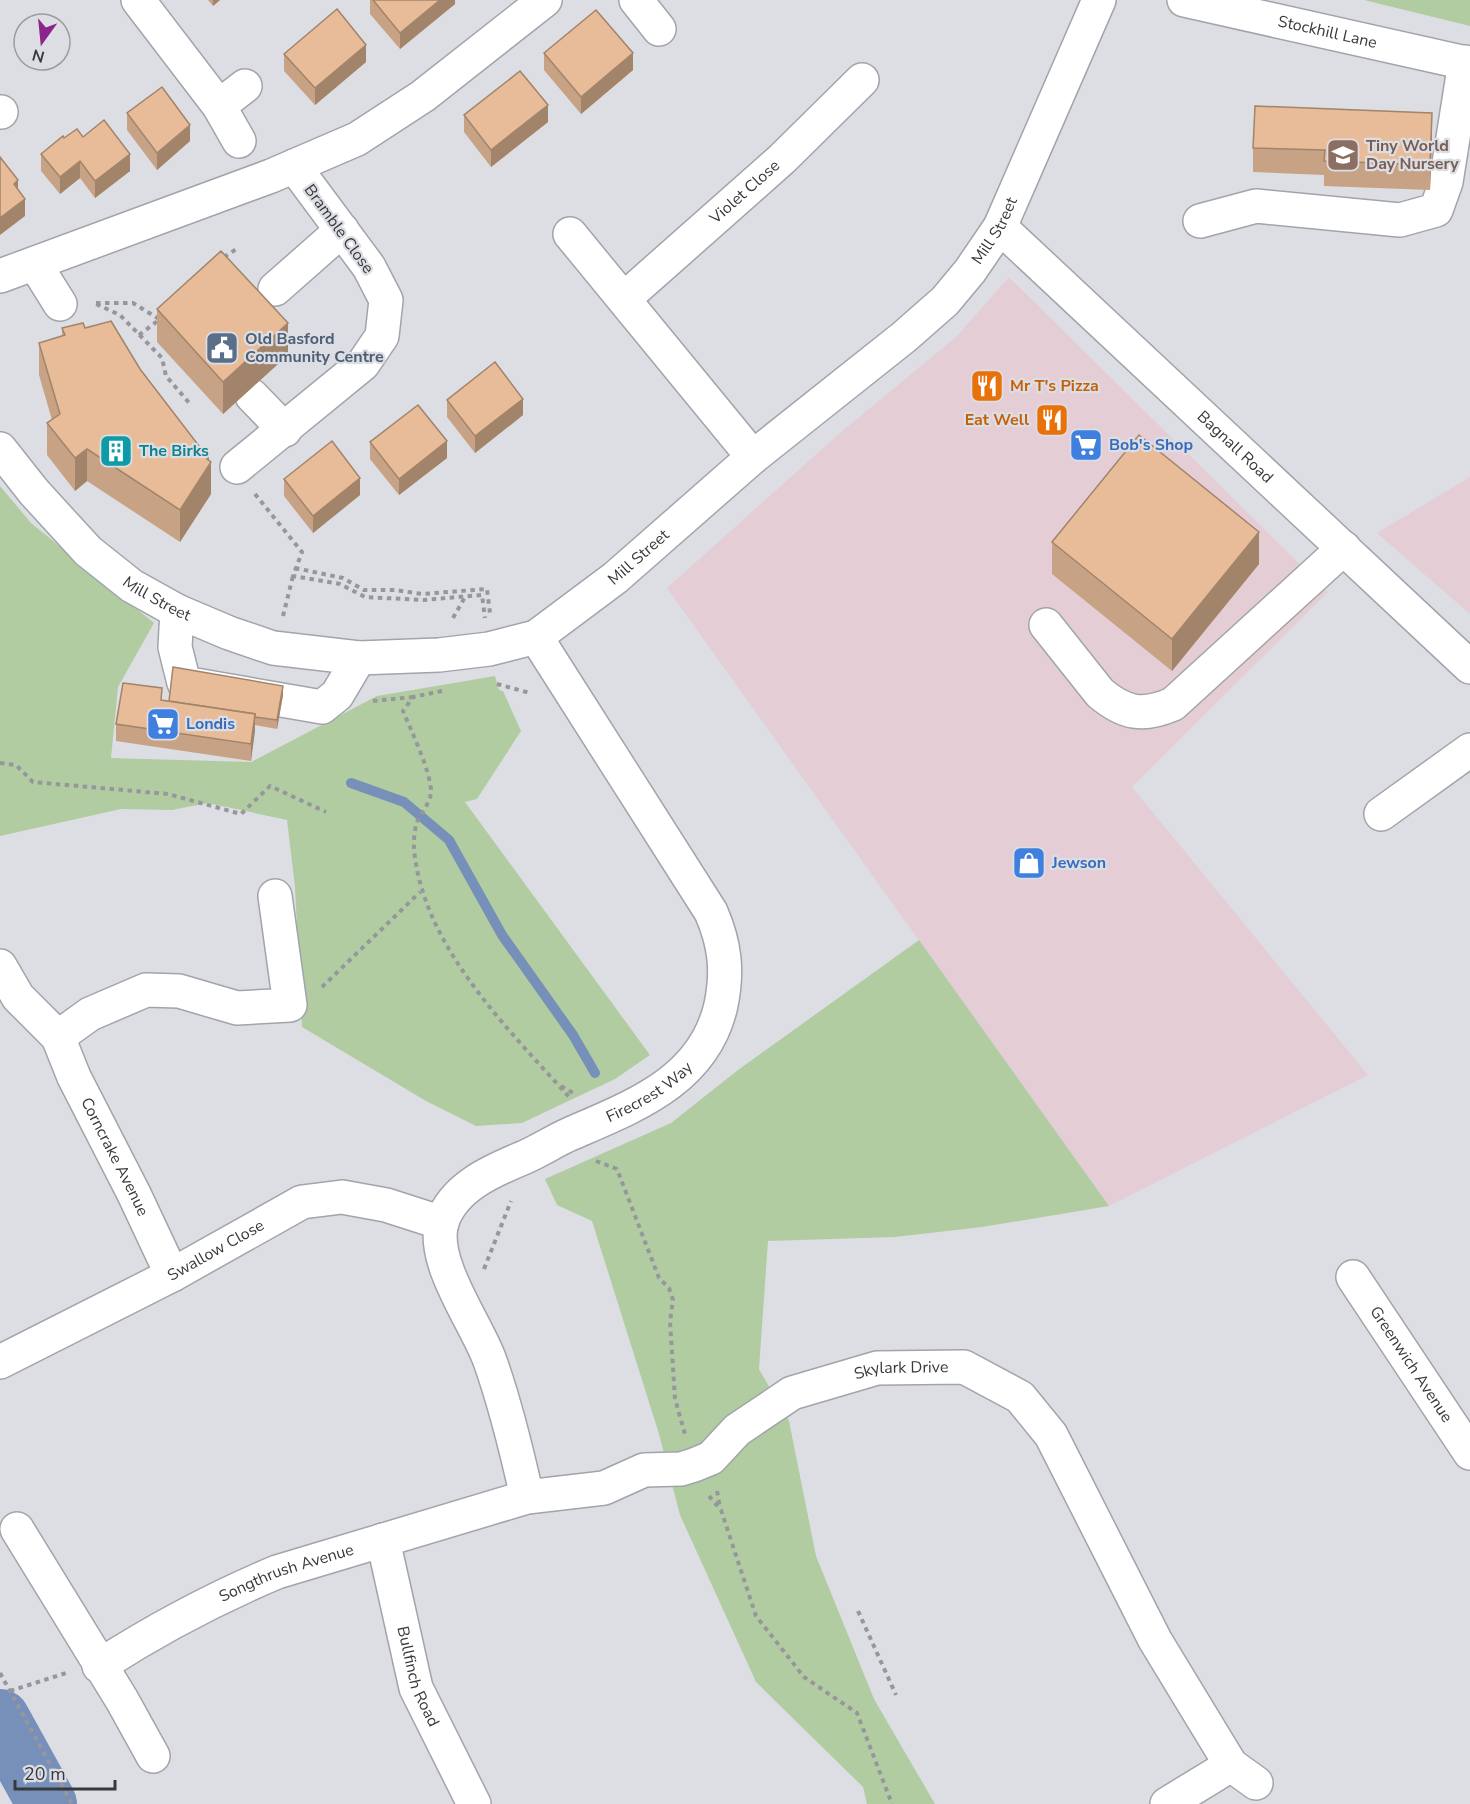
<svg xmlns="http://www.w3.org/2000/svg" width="1470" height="1804" font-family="'Nunito Sans',sans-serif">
<rect width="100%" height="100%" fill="#dcdee4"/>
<g fill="#e5cdd6">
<polygon points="1009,277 1328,592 1132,787 1368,1075 1109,1206 667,588 841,432 956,337"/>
<polygon points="1470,477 1470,614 1377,533"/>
</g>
<g fill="#b2cca1">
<polygon points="1364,0 1470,0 1470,26"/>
<polygon points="0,486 31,523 154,623 118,687 111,758 251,762 377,696 495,676 499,690 503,691 521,731 477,799 465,802 650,1055 615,1079 522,1123 476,1126 426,1101 302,1027 295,887 287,820 208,803 172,810 121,809 0,836"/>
<polygon points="919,940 1109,1206 982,1227 895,1237 768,1241 759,1369 789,1421 816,1556 874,1699 935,1804 867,1804 863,1787 756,1682 680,1515 659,1434 592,1221 557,1205 545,1179 671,1123 738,1070"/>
</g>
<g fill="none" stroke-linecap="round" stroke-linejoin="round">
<polyline stroke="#7790b9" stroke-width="10" points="351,783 404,802 449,840 502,935 573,1035 595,1073"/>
<polyline stroke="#7790b9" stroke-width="60" points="0,1719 47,1804"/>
<defs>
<g id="minor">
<polyline points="138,0 219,106 239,141"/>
<polyline points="636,0 659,29"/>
<polyline points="219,106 245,86"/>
<polyline points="0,112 1,112"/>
<polyline points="1200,221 1256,206 1400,220 1436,210 1446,182 1465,62"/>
<path id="s1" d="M 1000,227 L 1470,667"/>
<polyline points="570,234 753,457"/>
<polyline points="35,264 60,304"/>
<polyline points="0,276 271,176 357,139 423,96 545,0"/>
<polyline points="275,289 342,230"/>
<path id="s2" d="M 625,298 L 782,159 L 862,80"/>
<polyline points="252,396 285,430"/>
<polyline points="237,467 363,364 382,336 386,300 369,267 294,166"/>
<polyline points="177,611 175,647 184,683 322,707 337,695 359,658"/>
<path d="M 1046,625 L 1100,693 C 1125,714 1143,717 1173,704 L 1344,548"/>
<polyline points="1381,814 1470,750"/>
<path id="s3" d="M 0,966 L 18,997 L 58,1037 L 74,1077 L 134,1194 L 172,1275"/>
<polyline points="58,1037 90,1014 146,990 179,991 237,1008 290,1005 275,896"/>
<path id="s4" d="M 1353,1277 L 1470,1453"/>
<path id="s5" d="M 0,1362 L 172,1275 L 302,1202 L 342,1197 L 386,1205 L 442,1223"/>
<path id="s6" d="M 527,1497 C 517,1452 506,1406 490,1361 C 477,1324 430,1262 442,1222 C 454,1186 494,1170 525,1157 C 541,1150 554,1141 570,1134 C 634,1106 704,1081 721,1005 C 728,971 725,944 711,912 L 536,637"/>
<polyline points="17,1529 122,1700 153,1756"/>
<path id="s7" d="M 383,1540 L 416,1688 L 474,1804"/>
<path id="s8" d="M 99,1666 C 155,1630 215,1598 277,1572 L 527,1497 L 604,1488 L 644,1470 L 681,1469 L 694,1465 L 711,1458 L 737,1430 L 792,1393 L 877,1368 L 964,1367 L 1020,1397 L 1051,1435 L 1155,1640 L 1231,1765 L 1256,1783"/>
<polyline points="1167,1804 1231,1765"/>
</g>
<g id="major">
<path id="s9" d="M 1184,0 L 1470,64"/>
<path id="s10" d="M 0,449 L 34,492 L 88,551 L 132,586 L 177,611 L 229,633 L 273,648 L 359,658 L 439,655 L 489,649 L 536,637 L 615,578 L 753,457 L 904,337 L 945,301 L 970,271 L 1000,227 L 1099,0"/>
</g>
</defs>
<use href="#minor" stroke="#a1a4aa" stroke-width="36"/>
<use href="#major" stroke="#a1a4aa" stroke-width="36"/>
<g stroke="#96979c" stroke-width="4" stroke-dasharray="4.5 4.5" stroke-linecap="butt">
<polyline points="224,257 238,248"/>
<polyline points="159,319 133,303 94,303 120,315 162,358 166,376 191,405"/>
<polyline points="139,335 159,320"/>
<polyline points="255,494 302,552 293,576 340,584 365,597 423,600 482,595 485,618"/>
<polyline points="295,568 343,578 364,590 395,590 422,594 487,589 490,613"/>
<polyline points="283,616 293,576"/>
<polyline points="453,618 465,597"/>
<polyline points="497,684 530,693"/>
<path d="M 442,691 L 413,697 L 403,711 C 411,730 431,772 431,792 C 430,805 419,814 416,825 C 414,834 413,848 415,857 C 427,950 509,1030 570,1098"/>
<polyline points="373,701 413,697"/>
<polyline points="0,763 16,765 33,782 168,794 241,814 270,786 326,812"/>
<polyline points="322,987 420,892"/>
<polyline points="561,1086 575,1094"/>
<polyline points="596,1161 617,1169 659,1278 669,1288 673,1300 670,1321 675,1399 685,1434"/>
<polyline points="484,1269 511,1201"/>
<polyline points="717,1491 720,1508"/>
<polyline points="709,1496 721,1510 756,1616 804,1677 857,1713 892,1804"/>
<polyline points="858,1611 896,1695"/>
<polyline points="0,1673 72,1804"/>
<polyline points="10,1691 66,1673"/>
</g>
<use href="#minor" stroke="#fff" stroke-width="33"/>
<use href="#major" stroke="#fff" stroke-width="33"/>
</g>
<g fill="#c8a284">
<polygon points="208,0 220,0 213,6"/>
<polygon points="370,0 455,0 455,4 400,49 370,14"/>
<polygon points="544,53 633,70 581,114 544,70"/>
<polygon points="284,54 366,62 315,105 284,71"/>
<polygon points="127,113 190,141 157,170 127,130"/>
<polygon points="464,115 548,122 491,167 464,132"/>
<polygon points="83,137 130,171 95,198 80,178 60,194 41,171 41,154 64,138"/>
<polygon points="1432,138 1430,190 1324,186 1324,175 1253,172 1253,148"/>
<polygon points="157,309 288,355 223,414 157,342"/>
<polygon points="62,328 85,328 140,369 209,461 211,494 180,542 87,481 75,491 47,455 47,423 52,420 39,375 39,343 62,336"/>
<polygon points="447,400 523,415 475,453 447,417"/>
<polygon points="370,442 447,458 399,495 370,459"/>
<polygon points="284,479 360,495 313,533 284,496"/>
<polygon points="1052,542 1259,564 1172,671 1052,574"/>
<polygon points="283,695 277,729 255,725 251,761 116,741 116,724 162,700 169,701"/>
</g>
<g fill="#a2846b">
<polygon points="213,0 220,0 213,6"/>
<polygon points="440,0 455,0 455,4 400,49 400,33"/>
<polygon points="366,45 366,62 315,105 315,88"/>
<polygon points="633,53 633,70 581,114 581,97"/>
<polygon points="548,105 548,122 491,167 491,150"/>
<polygon points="1432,113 1432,138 1430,190 1430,165"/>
<polygon points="190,125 190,141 157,170 157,153"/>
<polygon points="130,154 130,171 95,198 95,181"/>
<polygon points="80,161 80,178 60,194 60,177"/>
<polygon points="18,180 18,197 14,184"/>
<polygon points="25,199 25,216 0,235 0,218"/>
<polygon points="288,323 288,355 223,414 223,382"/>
<polygon points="523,399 523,415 475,453 475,436"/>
<polygon points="447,441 447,458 399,495 399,479"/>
<polygon points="87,449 87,481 75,491 75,458"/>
<polygon points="209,454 209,464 211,462 211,494 180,542 180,510"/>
<polygon points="360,478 360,495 313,533 313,516"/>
<polygon points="1259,532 1259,564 1172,671 1172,639"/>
<polygon points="283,686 283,695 277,729 277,720"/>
<polygon points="255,714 255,731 251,761 251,744"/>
</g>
<g fill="#e8bc99" stroke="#a2846b" stroke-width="1.5">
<polygon points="373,0 440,0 400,33"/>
<polygon points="337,9 366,45 315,88 284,54"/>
<polygon points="596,10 633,53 581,97 544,53"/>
<polygon points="520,71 548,105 491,150 464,115"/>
<polygon points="162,87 190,125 157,153 127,113"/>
<polygon points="1255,106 1432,113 1430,165 1324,161 1325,150 1253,148"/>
<polygon points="104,120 130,154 95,181 80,161 60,177 41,154 63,136 64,138 77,129 83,137"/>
<polygon points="0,157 18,180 14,184 25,199 0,218"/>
<polygon points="221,251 288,323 223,382 157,309"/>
<polygon points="111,321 140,369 199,446 209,454 207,459 211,462 180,510 87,449 75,458 47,423 60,414 39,343 65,335 62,328 83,323 85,328"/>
<polygon points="495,362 523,399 475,436 447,400"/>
<polygon points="418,405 447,441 399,479 370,442"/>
<polygon points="1139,435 1259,532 1172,639 1052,542"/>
<polygon points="332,441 360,478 313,516 284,479"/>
<polygon points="173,667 283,686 277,720 255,717 255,714 169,701"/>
<polygon points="123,683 162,688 161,700 255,714 251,744 116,724"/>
</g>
<defs>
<symbol id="school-square" viewBox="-11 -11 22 22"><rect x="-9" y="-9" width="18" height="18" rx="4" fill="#8d6e63" stroke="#dcdee4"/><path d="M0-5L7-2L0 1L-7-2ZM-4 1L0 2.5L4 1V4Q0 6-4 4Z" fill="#fff"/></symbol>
<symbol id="civic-square" viewBox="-11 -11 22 22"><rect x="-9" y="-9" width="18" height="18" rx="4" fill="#5c6f8a" stroke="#dcdee4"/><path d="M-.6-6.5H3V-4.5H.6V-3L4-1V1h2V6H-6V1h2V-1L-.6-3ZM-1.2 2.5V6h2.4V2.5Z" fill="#fff"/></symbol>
<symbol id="restaurant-square" viewBox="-11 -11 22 22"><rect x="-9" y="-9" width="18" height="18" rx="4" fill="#e8710a" stroke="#dcdee4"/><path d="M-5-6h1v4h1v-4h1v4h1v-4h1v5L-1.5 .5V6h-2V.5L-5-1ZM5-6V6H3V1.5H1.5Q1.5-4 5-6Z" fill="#fff"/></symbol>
<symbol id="supermarket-square" viewBox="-11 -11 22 22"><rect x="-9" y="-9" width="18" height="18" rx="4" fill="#3f7fe0" stroke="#dcdee4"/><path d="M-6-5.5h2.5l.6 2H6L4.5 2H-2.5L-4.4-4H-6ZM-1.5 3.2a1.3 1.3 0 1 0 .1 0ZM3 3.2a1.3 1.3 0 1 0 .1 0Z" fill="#fff"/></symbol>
<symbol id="building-square" viewBox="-11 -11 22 22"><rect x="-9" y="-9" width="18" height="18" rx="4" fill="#0f9aa8" stroke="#dcdee4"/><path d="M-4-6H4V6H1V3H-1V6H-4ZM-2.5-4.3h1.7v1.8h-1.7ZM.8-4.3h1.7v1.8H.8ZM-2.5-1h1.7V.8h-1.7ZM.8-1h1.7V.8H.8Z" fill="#fff"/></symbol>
<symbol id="shop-square" viewBox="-11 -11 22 22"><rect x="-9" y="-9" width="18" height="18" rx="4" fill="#3f7fe0" stroke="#dcdee4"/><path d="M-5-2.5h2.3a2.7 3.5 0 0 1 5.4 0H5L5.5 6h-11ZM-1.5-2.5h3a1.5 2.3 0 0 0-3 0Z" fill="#fff"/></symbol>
</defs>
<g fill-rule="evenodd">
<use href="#school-square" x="1324" y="136" width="38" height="38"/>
<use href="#civic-square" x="203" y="329" width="38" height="38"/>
<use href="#restaurant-square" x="968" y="367" width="38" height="38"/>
<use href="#restaurant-square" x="1033" y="401" width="38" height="38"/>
<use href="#supermarket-square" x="1067" y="426" width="38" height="38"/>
<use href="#building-square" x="97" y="432" width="38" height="38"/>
<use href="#supermarket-square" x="144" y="705" width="38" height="38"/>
<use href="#shop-square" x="1010" y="844" width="38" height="38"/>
</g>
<g text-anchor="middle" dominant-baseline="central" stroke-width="4.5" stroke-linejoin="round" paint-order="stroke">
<g font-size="16" fill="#38393b" stroke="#dcdee4">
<text stroke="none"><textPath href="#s9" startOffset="147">Stockhill Lane</textPath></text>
<text stroke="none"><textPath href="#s2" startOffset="160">Violet Close</textPath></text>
<text transform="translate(339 229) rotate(54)">Bramble Close</text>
<text stroke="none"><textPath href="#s10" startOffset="1227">Mill Street</textPath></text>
<text stroke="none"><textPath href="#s1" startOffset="322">Bagnall Road</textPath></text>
<text stroke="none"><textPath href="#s10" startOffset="741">Mill Street</textPath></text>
<text stroke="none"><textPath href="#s10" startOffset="219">Mill Street</textPath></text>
<text stroke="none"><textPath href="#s6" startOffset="540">Firecrest Way</textPath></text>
<text stroke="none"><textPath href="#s3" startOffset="225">Corncrake Avenue</textPath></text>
<text stroke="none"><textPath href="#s5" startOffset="243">Swallow Close</textPath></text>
<text stroke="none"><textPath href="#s4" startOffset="105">Greenwich Avenue</textPath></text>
<text stroke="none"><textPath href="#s8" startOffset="870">Skylark Drive</textPath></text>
<text stroke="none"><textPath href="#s8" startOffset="210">Songthrush Avenue</textPath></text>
<text stroke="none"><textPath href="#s7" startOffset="141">Bullfinch Road</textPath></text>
</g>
<g font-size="16" font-weight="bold" fill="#785e54" stroke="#dcdee4" text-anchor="start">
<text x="1366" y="146">Tiny World<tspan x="1366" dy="18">Day Nursery</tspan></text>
</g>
<g font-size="16" font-weight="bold" fill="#4e5e75" stroke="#dcdee4" text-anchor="start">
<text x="245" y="339">Old Basford<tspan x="245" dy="18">Community Centre</tspan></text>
</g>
<g font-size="16" font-weight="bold" fill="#c56008" stroke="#dcdee4" text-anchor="start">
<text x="1010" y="386">Mr T's Pizza</text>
<text x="1029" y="420" text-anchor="end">Eat Well</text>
</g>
<g font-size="16" font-weight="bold" fill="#366cbe" stroke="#dcdee4" text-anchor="start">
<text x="1109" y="445">Bob's Shop</text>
<text x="186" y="724">Londis</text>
<text x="1052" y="863">Jewson</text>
</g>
<g font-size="16" font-weight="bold" fill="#0d838f" stroke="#dcdee4" text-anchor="start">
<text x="139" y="451">The Birks</text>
</g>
</g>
<g transform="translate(42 42) rotate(195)"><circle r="28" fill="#dcdee4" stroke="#9a9ca0" stroke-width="1.5"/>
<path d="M0-4.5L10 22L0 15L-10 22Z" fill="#8c2489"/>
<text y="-9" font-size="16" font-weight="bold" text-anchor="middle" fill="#38393b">N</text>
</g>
<path d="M15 1780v9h100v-9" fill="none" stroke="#38393b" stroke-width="3"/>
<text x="24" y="1780" font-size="18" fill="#38393b" stroke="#dcdee4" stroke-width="4.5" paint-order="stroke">20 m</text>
</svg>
